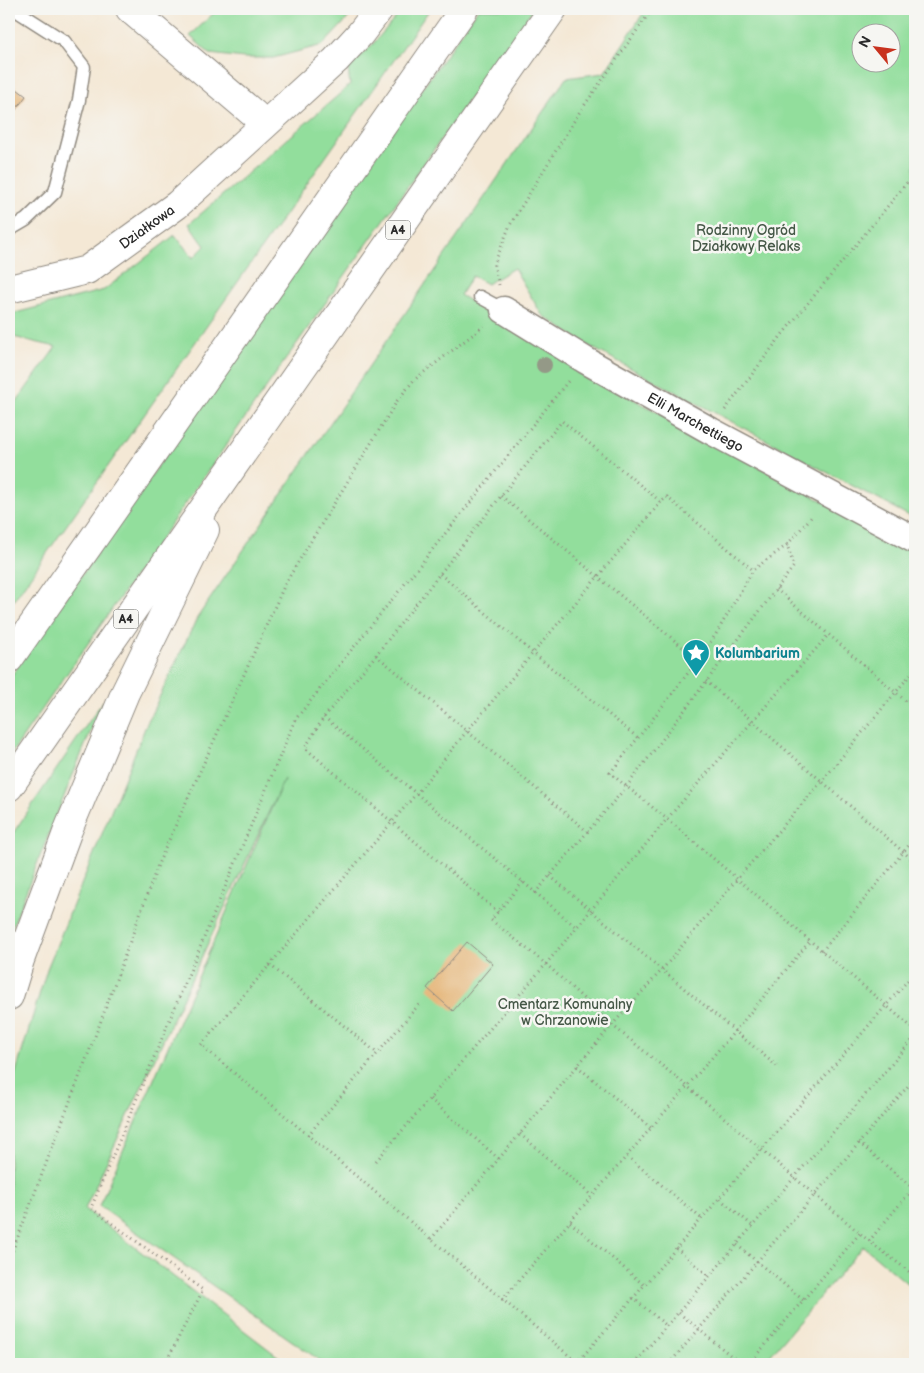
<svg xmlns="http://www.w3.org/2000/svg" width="924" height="1373" font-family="'Balsamiq Sans',sans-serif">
<rect width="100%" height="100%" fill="#f6f6f2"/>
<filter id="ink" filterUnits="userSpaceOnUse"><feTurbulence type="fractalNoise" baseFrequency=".02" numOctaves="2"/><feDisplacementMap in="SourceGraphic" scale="10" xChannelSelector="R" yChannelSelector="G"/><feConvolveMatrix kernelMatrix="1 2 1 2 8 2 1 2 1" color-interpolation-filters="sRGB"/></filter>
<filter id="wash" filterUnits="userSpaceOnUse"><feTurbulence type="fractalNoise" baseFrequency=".0096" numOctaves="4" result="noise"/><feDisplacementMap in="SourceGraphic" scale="20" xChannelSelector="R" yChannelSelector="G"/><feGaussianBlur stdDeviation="1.12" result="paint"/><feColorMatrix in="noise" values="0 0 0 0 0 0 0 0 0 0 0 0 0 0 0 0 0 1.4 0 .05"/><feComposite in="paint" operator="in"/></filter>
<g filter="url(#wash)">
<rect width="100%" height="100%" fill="#f4e8d5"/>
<g fill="#92de9c" stroke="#5e8464" fill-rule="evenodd">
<polygon points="218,9 356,9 342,25 323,45 273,58 244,58 210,54 190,36"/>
<polygon points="403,9 430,9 9,607 9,412 56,347 9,336 9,313 15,313 104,290 175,235 193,258 205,246 189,224 350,85 348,69 372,45"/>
<polygon points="478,9 533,9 286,359 9,757 9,679"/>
<path d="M 646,9 L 915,9 L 915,519 L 589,346 L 542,315 L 514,268 L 487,284 L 472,276 L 460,295 L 598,380 L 915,551 L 915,1290 L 863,1246 L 763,1364 L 325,1364 L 99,1206 L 284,779 L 85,1209 L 288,1364 L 9,1364 L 9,1095 L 47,969 L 147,723 L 197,618 L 566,78 L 604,73 ZM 862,32 L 892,32 L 892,62 L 862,62 Z"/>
<polygon points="103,701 50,831 9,935 9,839"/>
</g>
<g id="blocks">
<g fill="#e5b679">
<polygon points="9,83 26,96 9,119"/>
<polygon points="467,942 493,964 453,1011 427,988"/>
</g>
</g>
</g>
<g filter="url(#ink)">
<use href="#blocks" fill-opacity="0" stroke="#908a80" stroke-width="1"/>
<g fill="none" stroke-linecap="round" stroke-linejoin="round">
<defs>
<g id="service">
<polyline points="9,230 26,220 55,192 79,100 84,67 64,41 14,9"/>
<polyline points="480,297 504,310"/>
</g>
<g id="minor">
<path id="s1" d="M 504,310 L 585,360 L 711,431 L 915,540"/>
</g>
<g id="tertiary">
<polyline points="130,9 254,114 263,126"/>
<path id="s2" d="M 9,289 L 87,270 L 177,205 L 336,60 L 360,34 L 379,9"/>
</g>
<g id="motorway">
<polyline points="9,659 464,9"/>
<polyline points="9,787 553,9"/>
<polyline points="9,996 20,960 68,830 125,693 205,530"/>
</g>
</defs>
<use href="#service" stroke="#908a80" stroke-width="15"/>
<use href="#minor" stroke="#908a80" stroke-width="29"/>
<use href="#tertiary" stroke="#908a80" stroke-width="30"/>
<use href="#motorway" stroke="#908a80" stroke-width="30"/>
<g stroke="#908a80" stroke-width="3" stroke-dasharray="1 4" stroke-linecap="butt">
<polyline points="499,285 494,265 510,225 579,113 652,9"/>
<polyline points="725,410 781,336 915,173"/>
<polyline points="501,496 698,660"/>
<polyline points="787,545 753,570 716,634 698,660 638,738 610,773 667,819 915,1030"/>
<polyline points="440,574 533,653 638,738"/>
<polyline points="776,589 915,709"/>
<polyline points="376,655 588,832"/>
<polyline points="706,681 915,862"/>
<polyline points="324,717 523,882 576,927"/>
<polyline points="550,876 779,1068"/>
<polyline points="523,882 491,920 546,964 612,1025 687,1086 869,1241 915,1276"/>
<polyline points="535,893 627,786 794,566 787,545 813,515"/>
<polyline points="498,912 305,748 324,717 376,655 501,496 562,421 661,502 667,497 753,570"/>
<polyline points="822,951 915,838"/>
<polyline points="270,965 377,1053"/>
<polyline points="577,1066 651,1128"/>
<polyline points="430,1099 499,1159"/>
<polyline points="520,1134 592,1196"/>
<polyline points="308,1135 421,1002"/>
<polyline points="859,1143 915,1190"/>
<polyline points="627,1156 702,1219"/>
<polyline points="376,1161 546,964 667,819 829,634"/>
<polyline points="720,1199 753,1226"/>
<polyline points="570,1222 644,1285"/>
<polyline points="431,1239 612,1025 662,970 737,879 822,781 915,669"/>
<polyline points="869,1241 915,1186"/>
<polyline points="737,1245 803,1300"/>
<polyline points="676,1248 710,1277"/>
<polyline points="9,1260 102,1018 159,862 286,582 397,401 414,380 484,326"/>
<polyline points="633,1298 667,1326"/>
<polyline points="502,1300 735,1031 810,941"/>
<polyline points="679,1313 741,1364"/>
<polyline points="577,1363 915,972"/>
<polyline points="165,1364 203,1290 91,1208 295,720 569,380"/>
<polyline points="579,1364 201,1045 416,794 467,731 661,502"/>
<polyline points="634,1364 915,1037"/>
<polyline points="669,1364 915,1078"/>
<polyline points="749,1364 860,1233"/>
</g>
<use href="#service" stroke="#fff" stroke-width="12"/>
<use href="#minor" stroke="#fff" stroke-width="26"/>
<use href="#tertiary" stroke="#fff" stroke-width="28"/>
<use href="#motorway" stroke="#fff" stroke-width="28"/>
</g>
<circle fill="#949987" cx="544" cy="365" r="8"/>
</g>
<defs>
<symbol id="sight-pin" viewBox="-11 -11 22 30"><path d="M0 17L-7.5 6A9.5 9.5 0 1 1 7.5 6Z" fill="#0f9aa8" stroke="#f6f6f2"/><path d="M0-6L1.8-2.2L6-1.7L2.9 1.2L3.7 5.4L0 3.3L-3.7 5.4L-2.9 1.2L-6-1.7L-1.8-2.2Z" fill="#fff"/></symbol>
</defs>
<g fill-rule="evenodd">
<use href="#sight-pin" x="680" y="637" width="32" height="43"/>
</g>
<g text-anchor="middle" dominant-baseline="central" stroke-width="5" stroke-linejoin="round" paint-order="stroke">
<g fill="#f6f6f2" stroke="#686867" stroke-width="1">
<rect x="385.5" y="220.5" width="25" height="19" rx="4"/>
<rect x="113.5" y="609.5" width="25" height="19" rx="4"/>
</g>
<g font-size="12" font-weight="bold" fill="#2b2b2b">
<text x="398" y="230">A4</text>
<text x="126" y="619">A4</text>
</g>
<g font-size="14" fill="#2b2b2b" stroke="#f6f6f2">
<text stroke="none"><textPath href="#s2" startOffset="154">Działkowa</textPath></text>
<text stroke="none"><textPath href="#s1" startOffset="222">Elli Marchettiego</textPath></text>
</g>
<g font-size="14" fill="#455847" stroke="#f6f6f2">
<text x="746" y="230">Rodzinny Ogród<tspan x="746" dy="16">Działkowy Relaks</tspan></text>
<text x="565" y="1004">Cmentarz Komunalny<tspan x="565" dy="16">w Chrzanowie</tspan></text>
</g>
<g font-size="14" font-weight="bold" fill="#0d838f" stroke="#f6f6f2" text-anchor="start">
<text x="715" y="653">Kolumbarium</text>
</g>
</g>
<rect width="924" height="1373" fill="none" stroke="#f6f6f2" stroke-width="30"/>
<g transform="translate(876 48) rotate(299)"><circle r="24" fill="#f6f6f2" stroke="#a5a5a2"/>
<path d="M0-4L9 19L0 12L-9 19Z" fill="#c8321e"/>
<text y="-8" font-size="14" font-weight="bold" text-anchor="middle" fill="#2b2b2b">N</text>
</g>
</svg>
